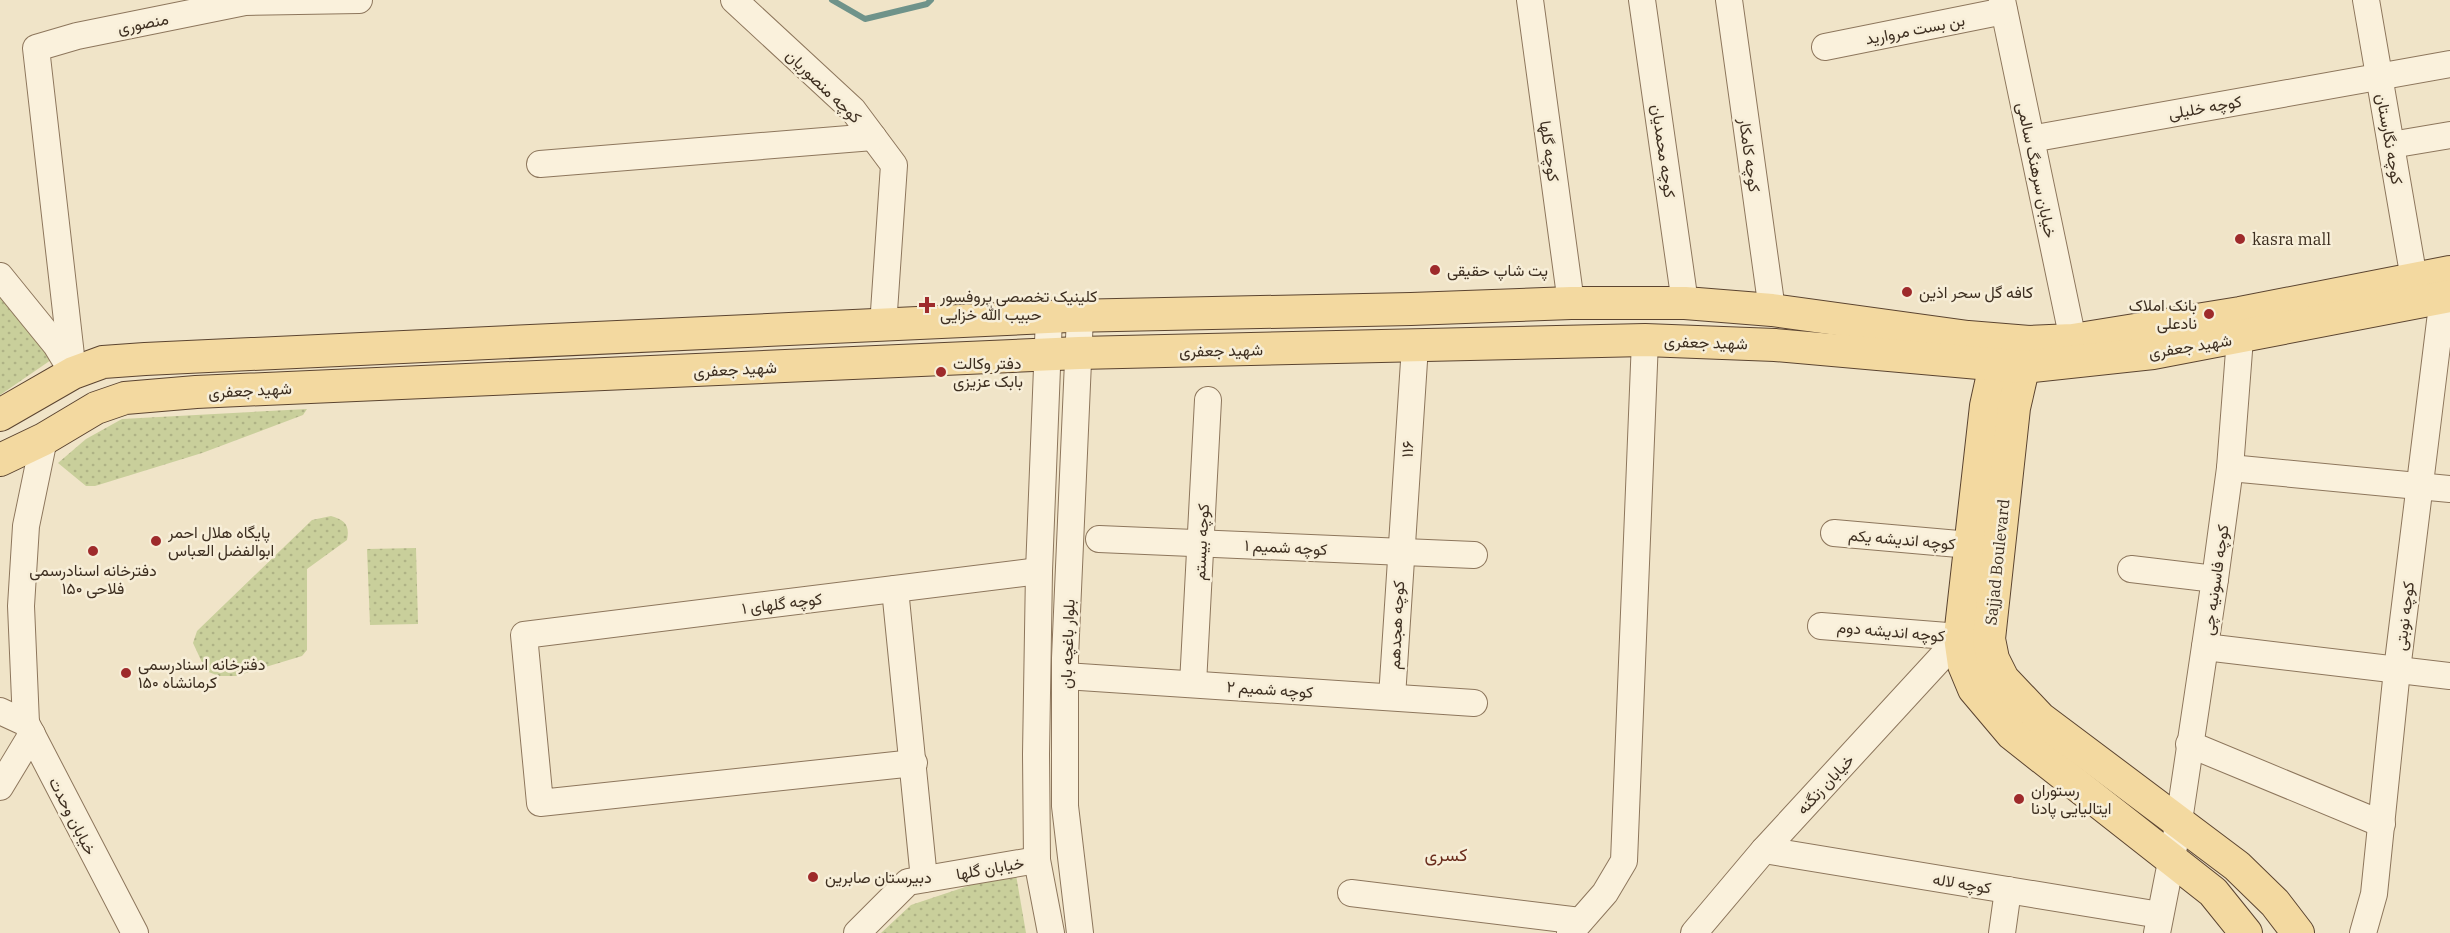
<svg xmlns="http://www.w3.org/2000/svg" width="2450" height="933" font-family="'IBM Plex Serif',Vazirmatn,serif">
<defs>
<pattern id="grass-dots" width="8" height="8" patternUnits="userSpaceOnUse" patternTransform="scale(1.5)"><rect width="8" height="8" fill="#c9cf9b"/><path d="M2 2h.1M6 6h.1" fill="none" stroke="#aeb285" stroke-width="1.8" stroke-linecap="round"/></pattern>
</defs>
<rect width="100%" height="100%" fill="#f0e4c8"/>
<g fill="url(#grass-dots)">
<polygon points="0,290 51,360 0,395"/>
<polygon points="307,409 303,415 202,453 95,486 86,486 58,463 86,439 122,419"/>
<path d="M 331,516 C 345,520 350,525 347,540 L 307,569 L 307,650 L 302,656 L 236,676 L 219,676 L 206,671 L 193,643 L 197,631 L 312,520 Z"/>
<polygon points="416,548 418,624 370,625 367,549"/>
<polygon points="1016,875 1026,933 881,933 911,905 980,882"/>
</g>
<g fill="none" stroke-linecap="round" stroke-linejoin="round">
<polyline stroke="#6f938a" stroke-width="6" points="832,0 865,19 927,4 931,0"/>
<defs>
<g id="minor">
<polyline points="734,0 853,110 894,165 883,326"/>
<polyline points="1530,0 1571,303"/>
<polyline points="1642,0 1685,303"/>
<polyline points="1729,0 1772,310"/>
<polyline points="2002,0 2073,340"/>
<polyline points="2366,0 2414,279"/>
<polyline points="1825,47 2004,11"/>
<polyline points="2031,139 2450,64"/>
<polyline points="2391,145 2450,135"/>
<polyline points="540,164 873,137"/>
<polyline points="0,276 56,345 70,368"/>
<polyline points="1080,316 1065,658 1065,806 1080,933"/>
<polyline points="1049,317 1039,571 1036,754 1037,860 1051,933"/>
<polyline points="73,373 36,48 77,36 245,2 359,0"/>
<polyline points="2230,468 2450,489"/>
<polyline points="1834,533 1970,545"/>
<polyline points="1099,539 1474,555"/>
<polyline points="2131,569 2215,579"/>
<polyline points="895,589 924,879"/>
<polyline points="1821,626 1960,637"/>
<polyline points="2205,647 2450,676"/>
<polyline points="1065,676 1474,703"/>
<polyline points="1193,684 1208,400"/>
<polyline points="1392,697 1415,346"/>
<polyline points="0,711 26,723 135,933"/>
<polyline points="26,723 21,606 26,526 44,439"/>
<polyline points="2189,744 2382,824"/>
<polyline points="914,763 540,803 524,635 1039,571"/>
<polyline points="0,787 32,734"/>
<polyline points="1764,850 2160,915"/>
<polyline points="1351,893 1580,921"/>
<polyline points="857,933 908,882 1037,860"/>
<polyline points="1570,933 1605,893 1624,861 1645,340"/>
<polyline points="1694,933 1764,850 1960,637"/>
<polyline points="2002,933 2008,890"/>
<polyline points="2157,933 2179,821 2215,579 2230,468 2240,338"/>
<polyline points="2363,933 2374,894 2397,670 2443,297"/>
</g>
<g id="major">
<polyline points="1999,347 1986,406 1960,637 1964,665 1974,689 2012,734 2213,892 2246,933"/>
<polyline points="2028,347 2014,408 1989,639 1993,659 2003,679 2040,718 2237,866 2275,903 2298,933"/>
<polyline points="0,415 73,373 103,362 145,359 1069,316 1411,309 1571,303 1685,303 1772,310 1968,337 2029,342 2073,340 2240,313 2450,272"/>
<polyline points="0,460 44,439 96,408 125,398 196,392 1079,353 1645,340 1775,345 2024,367 2153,353 2450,296"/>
</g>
</defs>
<use href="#minor" stroke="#8d765c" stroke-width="28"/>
<use href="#major" stroke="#5b4430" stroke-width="34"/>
<use href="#minor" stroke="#faf1dc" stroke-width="26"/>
<use href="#major" stroke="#f3d9a0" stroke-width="32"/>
</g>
<g fill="#9e2a2b" stroke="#f7eed8" stroke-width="2">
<circle cx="2240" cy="239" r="6"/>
<circle cx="1435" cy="270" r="6"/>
<circle cx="1907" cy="292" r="6"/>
<path d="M924 296h6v6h6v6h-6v6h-6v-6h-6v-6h6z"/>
<circle cx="2209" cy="314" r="6"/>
<circle cx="941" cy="372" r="6"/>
<circle cx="156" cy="541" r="6"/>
<circle cx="93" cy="551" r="6"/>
<circle cx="126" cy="673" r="6"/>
<circle cx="2019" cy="799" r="6"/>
<circle cx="813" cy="877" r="6"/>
</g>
<g text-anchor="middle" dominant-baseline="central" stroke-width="5" stroke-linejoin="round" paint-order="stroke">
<g font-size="16" fill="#3d2e20" stroke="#f7eed8">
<text transform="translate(143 23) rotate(-11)">منصوری</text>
<text transform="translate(1915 29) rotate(-11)">بن بست مروارید</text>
<text transform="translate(824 86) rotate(44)">کوچه منصوریان</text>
<text transform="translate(2205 107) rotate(-10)">کوچه خلیلی</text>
<text transform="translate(2390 139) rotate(80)">کوچه نگارستان</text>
<text transform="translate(1550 151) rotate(82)">کوچه گلها</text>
<text transform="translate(1664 151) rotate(82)">کوچه محمدیان</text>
<text transform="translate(1750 155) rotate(82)">کوچه کامکار</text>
<text transform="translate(2037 170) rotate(78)">خیابان سرهنگ سالمی</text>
<text transform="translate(1706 342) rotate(2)">شهید جعفری</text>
<text transform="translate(2190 346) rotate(-9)">شهید جعفری</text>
<text transform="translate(1221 350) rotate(-1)">شهید جعفری</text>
<text transform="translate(735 369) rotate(-3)">شهید جعفری</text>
<text transform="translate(250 390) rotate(-3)">شهید جعفری</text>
<text transform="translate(1407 449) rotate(-86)">۱۱۶</text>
<text transform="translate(1902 539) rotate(5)">کوچه اندیشه یکم</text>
<text transform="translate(1201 542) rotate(-87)">کوچه بیستم</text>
<text transform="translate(1286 547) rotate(3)">کوچه شمیم ۱</text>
<text transform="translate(1997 562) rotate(-84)">Sajjad Boulevard</text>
<text transform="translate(2215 580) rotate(-82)">کوچه فاسونیه چی</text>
<text transform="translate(782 603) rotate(-7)">کوچه گلهای ۱</text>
<text transform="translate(2404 616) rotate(-83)">کوچه نوبتی</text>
<text transform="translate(1396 625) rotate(-87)">کوچه هجدهم</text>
<text transform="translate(1891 631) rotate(5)">کوچه اندیشه دوم</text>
<text transform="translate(1067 644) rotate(-88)">بلوار باغچه بان</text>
<text transform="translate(1270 689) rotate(4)">کوچه شمیم ۲</text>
<text transform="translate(1825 784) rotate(-47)">خیابان زنگنه</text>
<text transform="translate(73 816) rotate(63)">خیابان وحدت</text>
<text transform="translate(990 868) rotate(-10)">خیابان گلها</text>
<text transform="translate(1962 883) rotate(9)">کوچه لاله</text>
</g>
<g font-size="16" fill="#3d2e20" stroke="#f7eed8" text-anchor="start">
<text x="2252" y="239">kasra mall</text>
<text x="1447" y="270">پت شاپ حقیقی</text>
<text x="1919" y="292">کافه گل سحر اذین</text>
<text x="940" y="296">کلینیک تخصصی پروفسور<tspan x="940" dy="18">حبیب الله خزایی</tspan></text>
<text x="2197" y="305" text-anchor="end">بانک املاک<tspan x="2197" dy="18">نادعلی</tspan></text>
<text x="953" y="363">دفتر وکالت<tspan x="953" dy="18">بابک عزیزی</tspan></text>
<text x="168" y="532">پایگاه هلال احمر<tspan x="168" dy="18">ابوالفضل العباس</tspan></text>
<text x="93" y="570" text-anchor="middle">دفترخانه اسنادرسمی<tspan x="93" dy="18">۱۵۰ فلاحی</tspan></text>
<text x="138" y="664">دفترخانه اسنادرسمی<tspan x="138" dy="18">۱۵۰ کرمانشاه</tspan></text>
<text x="2031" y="790">رستوران<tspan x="2031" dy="18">ایتالیایی پادنا</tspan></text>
<text x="825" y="877">دبیرستان صابرین</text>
</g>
<g font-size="18" fill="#6b2e1e" stroke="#f7eed8">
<text x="1446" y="854">کسری</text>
</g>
</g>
</svg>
